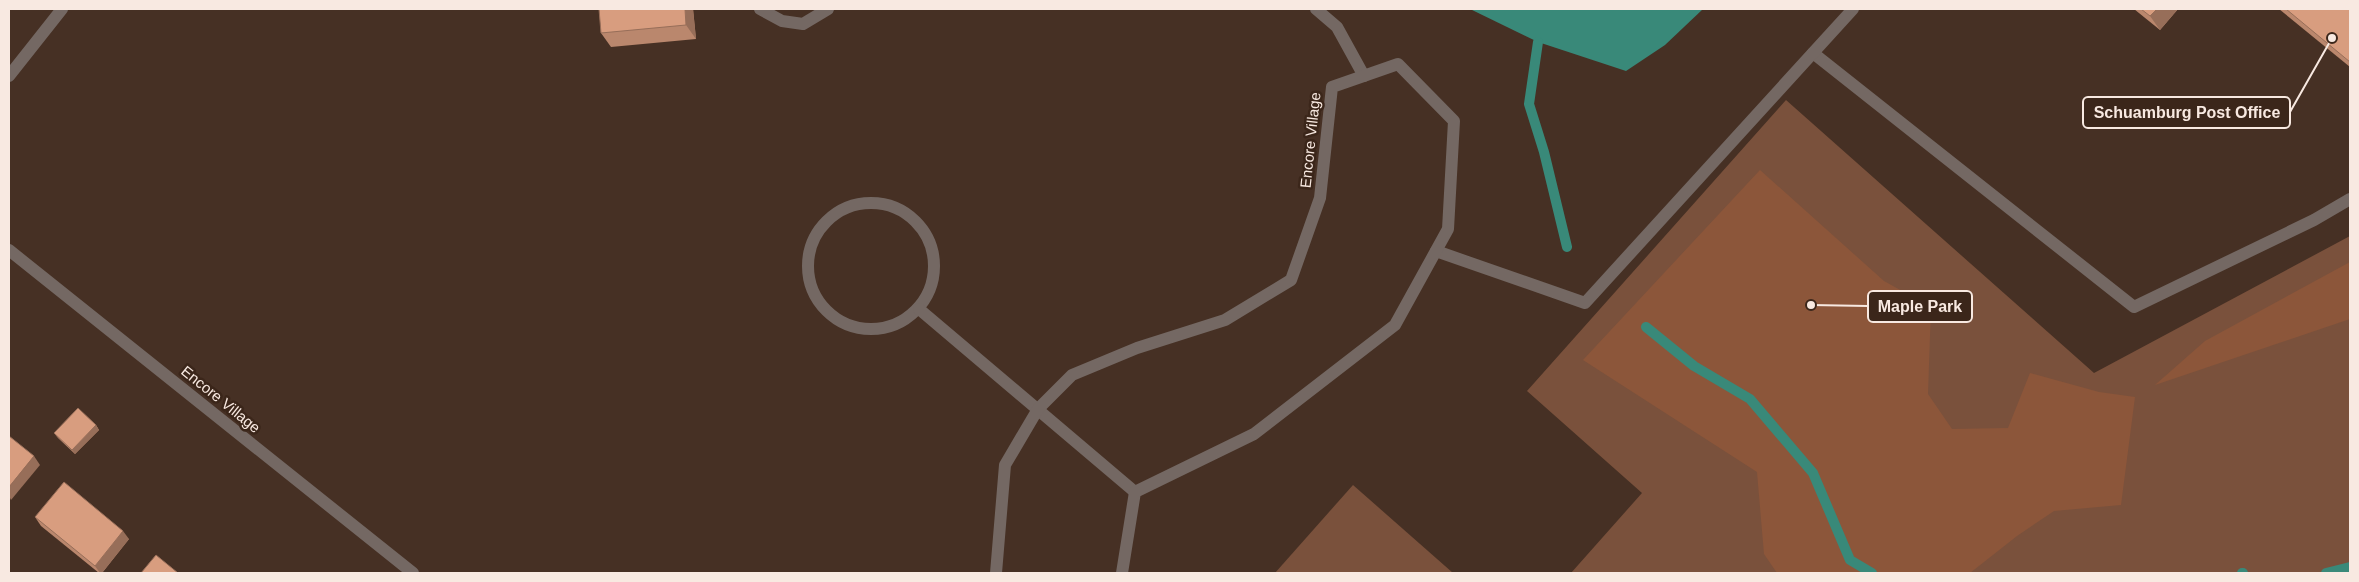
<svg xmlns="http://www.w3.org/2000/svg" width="2359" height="582" font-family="Arial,sans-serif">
<rect width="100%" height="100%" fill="#463024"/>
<g fill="#7a513c">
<polygon points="1786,100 2094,373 2350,236 2350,573 1571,573 1642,493 1527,391"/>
<polygon points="1353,485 1453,573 1275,573"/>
</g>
<g fill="#8c563a">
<polygon points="1760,170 1884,281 1931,307 1928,394 1952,429 2008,428 2030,373 2099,392 2135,397 2121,505 2054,511 2017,536 1970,573 1777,573 1764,554 1757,472 1583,360"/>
<polygon points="2350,262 2350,319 2155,385 2205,341"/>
</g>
<polygon fill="#398979" points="1470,9 1703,9 1665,45 1626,71 1538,42"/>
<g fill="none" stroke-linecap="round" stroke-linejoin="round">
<g stroke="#398979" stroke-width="10">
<polyline points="1538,42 1529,104 1544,152 1567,247"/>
<polyline points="1646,327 1694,366 1750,399 1813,473 1850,560 1872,573"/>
<polyline points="2242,573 2243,573"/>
<polyline points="2326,573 2350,567"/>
</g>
<g stroke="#746863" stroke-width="12">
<polyline points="760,9 782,21 803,24 828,9"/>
<polyline points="1316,9 1337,27 1364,76"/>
<polyline points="1813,53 2134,307 2314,220 2350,199"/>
<polyline points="9,76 62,9"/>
<circle cx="871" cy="266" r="63"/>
<polyline points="9,250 413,573"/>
<polyline points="1436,251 1585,303 1853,9"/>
<polyline points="919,309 1135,492"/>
<polyline points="996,573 1005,465 1038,409 1072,375 1137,348 1225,320 1291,280 1320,198 1332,87 1398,64 1454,121 1448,229 1395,325 1254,434 1135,492 1122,573"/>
</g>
</g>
<g fill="#ba876d">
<polygon points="693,9 696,39 611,47 601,33"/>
<polygon points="2134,9 2178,9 2160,30"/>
<polygon points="2279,9 2350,9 2350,67"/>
<polygon points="96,425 99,430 75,454 58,438 54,433"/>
<polygon points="35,517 129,539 102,573 99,573 41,526"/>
</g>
<g fill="#976e59">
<polygon points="685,9 693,9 696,39 686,25"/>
<polygon points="2157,9 2178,9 2160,30 2150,16"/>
<polygon points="96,425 99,430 75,454 72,450"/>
<polygon points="34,456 40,465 11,500 9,496 9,487"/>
<polygon points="123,531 129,539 102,573 100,573 95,566"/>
</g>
<g fill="#d89d7f" stroke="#976e59">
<polygon points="599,9 685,9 686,25 601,33"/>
<polygon points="2141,9 2157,9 2150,16"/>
<polygon points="2286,9 2350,9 2350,62"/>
<polygon points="78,408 96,425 72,450 54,433"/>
<polygon points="9,436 34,456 9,487"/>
<polygon points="64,482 123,531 95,566 35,517"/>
<polygon points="156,555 178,573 141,573"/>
</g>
<g text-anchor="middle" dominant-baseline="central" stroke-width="5" stroke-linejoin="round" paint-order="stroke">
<g font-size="15" fill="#f8e9e1" stroke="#3b261a">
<text transform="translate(1310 140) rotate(-84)">Encore Village</text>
<text transform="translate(221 399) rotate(39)">Encore Village</text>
</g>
</g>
<path fill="none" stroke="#f8e9e1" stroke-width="2" d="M2332 38L2290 112M1811 305L1868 306"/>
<g fill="#f8e9e1" stroke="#3b261a" stroke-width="2">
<circle cx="2332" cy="38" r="5"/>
<circle cx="1811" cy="305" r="5"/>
</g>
<g fill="#3b261a" stroke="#f8e9e1" stroke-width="2">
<rect x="2083" y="97" width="207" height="31" rx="5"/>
<rect x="1868" y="291" width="104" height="31" rx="5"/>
</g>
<g font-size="16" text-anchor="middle" font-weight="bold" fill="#f8e9e1">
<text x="2187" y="118">Schuamburg Post Office</text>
<text x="1920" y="312">Maple Park</text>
</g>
<rect width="2359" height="582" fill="none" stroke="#f8e9e1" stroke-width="20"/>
</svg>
